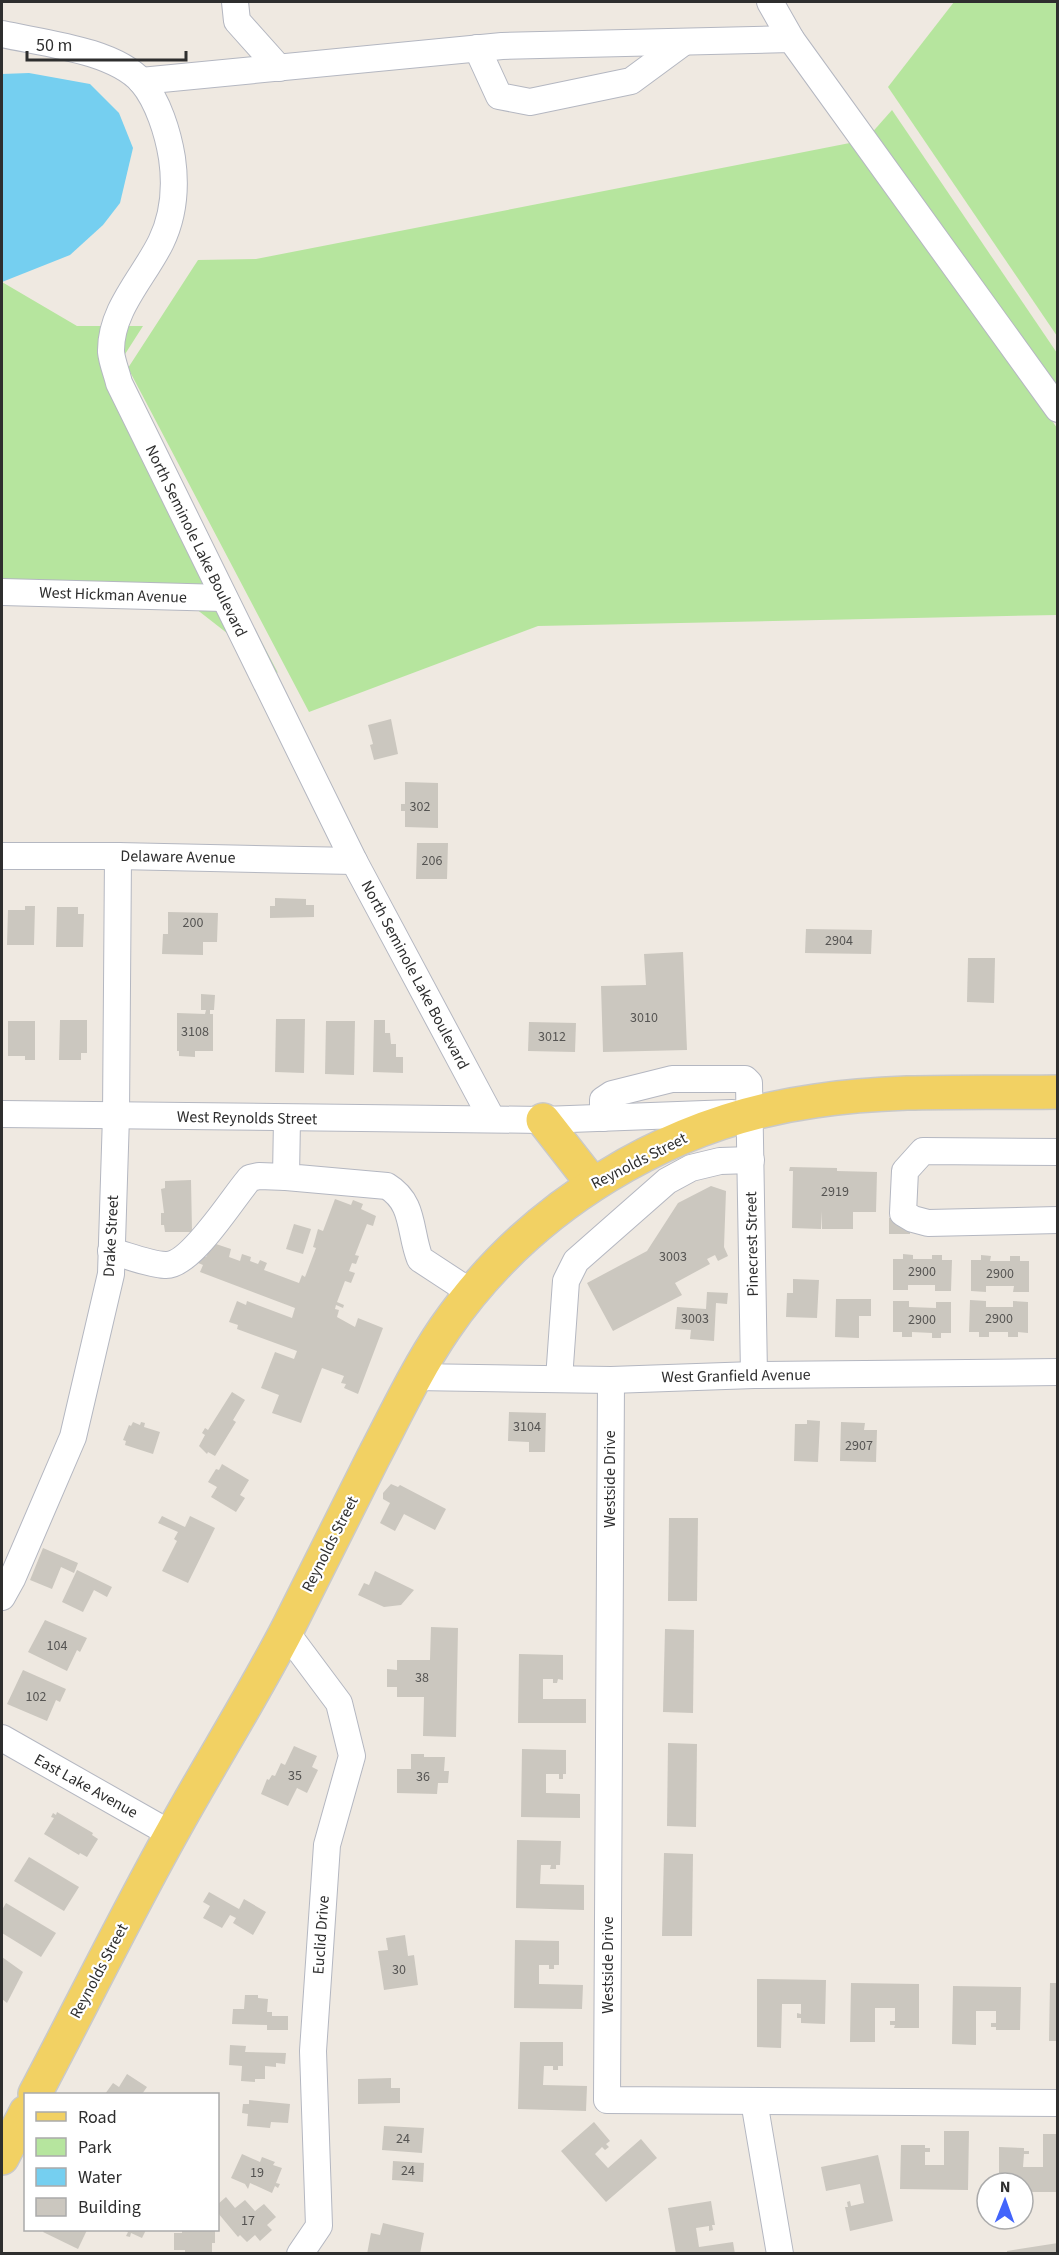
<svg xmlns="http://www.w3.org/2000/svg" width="1059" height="2255" font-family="'Source Sans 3',sans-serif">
<rect width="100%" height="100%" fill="#efe9e1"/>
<g fill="#b6e59e">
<polygon points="954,2 1057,2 1057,336 888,87"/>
<polygon points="892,110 1057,353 1057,411 869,136"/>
<polygon points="860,141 1057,428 1057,615 538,626 309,712 128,368 198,260 256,259"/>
<polygon points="2,282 77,326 143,326 120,362 120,374 278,673 191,605 2,595"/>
</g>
<polygon fill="#75cff0" points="29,73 90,84 119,113 133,148 120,203 103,225 70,255 2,282 2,74"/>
<g fill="#cbc7bf">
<polygon points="391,719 398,754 374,760 370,745 373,744 368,725"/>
<polygon points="405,782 438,783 438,828 405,827 405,811 401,811 401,804 405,804"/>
<polygon points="417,843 448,843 447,879 416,879"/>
<polygon points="275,898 306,899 306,905 314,905 314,917 270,918 270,906 275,906"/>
<polygon points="25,906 35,906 34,945 7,945 8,910 25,910"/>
<polygon points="57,907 78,907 78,914 84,914 83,947 56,947"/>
<polygon points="168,912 218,913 217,942 203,942 203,955 162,954 163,934 168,934"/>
<polygon points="806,929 872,930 871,954 805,953"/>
<polygon points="683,952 687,1050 603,1052 601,986 646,985 644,954"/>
<polygon points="968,958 995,958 994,1003 967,1002"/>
<polygon points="201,994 215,995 214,1010 210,1010 210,1014 213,1014 213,1051 195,1051 195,1057 179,1056 179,1051 177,1051 177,1013 205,1014 206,1010 201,1010"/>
<polygon points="276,1019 305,1019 304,1073 275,1072"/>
<polygon points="60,1020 87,1020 87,1053 81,1053 81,1060 59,1060"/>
<polygon points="374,1020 385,1020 385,1033 390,1033 391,1044 396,1044 396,1057 403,1057 403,1073 373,1072"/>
<polygon points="8,1021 35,1021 35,1060 25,1060 25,1056 8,1056"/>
<polygon points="326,1021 355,1021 354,1075 325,1074"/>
<polygon points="529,1022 576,1023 575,1052 528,1051"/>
<polygon points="790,1167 837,1168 837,1171 877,1172 876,1212 853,1212 853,1229 822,1229 822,1211 821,1229 792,1228 793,1171 789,1171"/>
<polygon points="191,1180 192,1232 165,1232 164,1225 161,1225 161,1213 164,1213 161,1189 165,1188 165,1181"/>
<polygon points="711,1186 726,1191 724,1247 728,1256 718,1261 715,1255 707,1259 710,1264 675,1283 682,1295 613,1331 587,1283 647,1251 678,1203"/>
<polygon points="335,1199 351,1205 353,1200 363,1204 361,1209 376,1216 373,1226 367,1224 355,1255 359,1256 356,1264 352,1263 349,1271 355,1273 351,1283 345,1281 337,1302 344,1305 343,1308 336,1305 335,1309 339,1310 337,1317 355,1327 358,1318 383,1328 358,1394 344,1388 346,1384 341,1383 344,1376 322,1368 301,1423 272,1413 279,1395 261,1388 275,1352 294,1359 297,1351 237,1329 238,1325 229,1322 237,1301 246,1305 247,1301 292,1318 295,1308 200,1272 203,1265 196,1262 199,1255 206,1257 213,1243 231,1249 229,1257 240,1261 242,1254 251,1257 250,1261 258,1264 260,1260 267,1263 264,1270 299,1283 302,1275 305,1277 316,1248 313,1247 318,1229 323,1231"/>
<rect x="889" y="1218" width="21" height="16"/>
<polygon points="294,1224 311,1229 303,1254 286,1249"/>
<polygon points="903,1254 913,1255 913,1259 932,1259 932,1255 942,1255 942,1260 952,1260 951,1291 935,1291 935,1285 908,1285 908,1290 893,1290 893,1259 903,1259"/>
<polygon points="981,1255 991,1256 990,1261 1010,1261 1010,1256 1020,1256 1020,1261 1029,1261 1029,1292 1013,1292 1014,1286 986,1286 986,1292 971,1291 971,1260 981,1260"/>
<polygon points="793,1279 819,1280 817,1318 786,1317 787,1293 793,1293"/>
<polygon points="707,1292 728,1293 727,1304 716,1303 714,1341 690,1339 691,1330 675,1329 677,1307 706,1309"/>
<polygon points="836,1299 871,1299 871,1316 859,1316 859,1338 835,1337"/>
<polygon points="970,1300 986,1301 986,1307 1013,1307 1013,1301 1028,1302 1028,1333 1018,1332 1018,1337 1008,1337 1008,1332 989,1332 989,1337 979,1337 979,1332 969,1332"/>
<polygon points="893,1301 909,1301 909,1307 936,1308 936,1302 951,1302 951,1333 941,1333 941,1338 932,1338 932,1333 912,1332 912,1337 902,1337 902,1332 893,1332"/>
<polygon points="232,1392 245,1400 233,1420 236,1422 215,1456 208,1452 207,1454 199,1446 205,1435 202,1433 205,1428 208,1430"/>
<polygon points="509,1412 546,1413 545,1452 529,1452 529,1442 508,1441"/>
<polygon points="807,1420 820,1421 818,1462 794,1461 795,1424 807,1424"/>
<polygon points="133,1422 140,1425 141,1422 145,1423 144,1427 160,1432 153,1454 125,1445 126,1441 123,1440 129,1425 131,1426"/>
<polygon points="841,1422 865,1423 864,1430 877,1430 876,1462 840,1461"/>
<polygon points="222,1464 249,1480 240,1495 245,1498 236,1512 211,1497 217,1487 208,1482 216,1469 219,1470"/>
<polygon points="391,1484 398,1487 400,1485 446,1509 435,1530 404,1514 395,1531 380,1523 390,1503 383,1499 383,1493"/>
<polygon points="162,1516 185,1527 190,1516 215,1528 188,1583 162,1571 177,1541 174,1539 178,1532 158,1523"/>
<polygon points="669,1518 698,1518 697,1601 668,1601"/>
<polygon points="43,1548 78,1563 74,1573 61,1567 52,1589 30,1580"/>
<polygon points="77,1570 112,1587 107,1597 94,1590 83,1612 62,1602"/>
<polygon points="375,1571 414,1590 401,1605 384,1607 358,1595 364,1583 369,1585"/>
<polygon points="45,1620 87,1638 80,1652 77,1650 67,1671 28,1652"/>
<polygon points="431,1627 458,1628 456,1737 423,1736 424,1697 397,1697 397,1687 387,1687 387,1669 397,1670 397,1660 430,1660"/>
<polygon points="665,1629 694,1630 693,1713 663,1712"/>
<polygon points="519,1654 563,1655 563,1680 558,1679 557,1683 553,1683 553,1679 543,1679 543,1699 586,1699 586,1723 518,1723"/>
<polygon points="23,1670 66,1689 60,1702 56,1700 47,1721 7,1704"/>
<polygon points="668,1743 697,1744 696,1827 667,1826"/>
<polygon points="294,1746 317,1756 312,1767 318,1770 307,1793 297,1788 288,1806 261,1794 267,1779 269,1780 272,1775 275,1776 281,1763 285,1765"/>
<polygon points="522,1749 566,1750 566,1774 563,1774 563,1779 559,1779 559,1774 546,1774 546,1793 580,1794 580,1818 521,1817"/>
<polygon points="411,1754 424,1754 424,1757 445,1757 444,1771 449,1771 448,1783 438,1783 437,1794 397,1793 397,1769 411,1769"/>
<polygon points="57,1812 93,1833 92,1835 98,1839 87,1857 80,1853 79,1855 44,1834 54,1818 51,1817 53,1813 56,1815"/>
<polygon points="517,1840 561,1841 560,1865 556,1865 556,1869 550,1869 551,1865 541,1865 540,1884 584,1885 584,1910 516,1908"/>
<polygon points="664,1853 693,1854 692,1936 662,1936"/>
<polygon points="29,1857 79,1887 64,1911 14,1881"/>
<polygon points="209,1892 239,1909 244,1899 266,1912 253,1935 233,1923 236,1918 230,1915 222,1928 203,1918 210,1906 203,1902"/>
<polygon points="6,1903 56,1933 41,1957 2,1933 2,1910"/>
<polygon points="405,1935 408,1956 414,1955 418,1985 384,1990 378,1951 388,1950 386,1938"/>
<polygon points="515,1940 559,1941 559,1965 554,1965 554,1969 549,1969 549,1965 539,1965 539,1984 583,1985 582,2009 514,2008"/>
<polygon points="2,1957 23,1972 7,2003 2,1999"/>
<polygon points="757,1979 826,1980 825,2024 801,2023 801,2018 797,2018 797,2013 801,2014 801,2004 782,2004 781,2048 757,2047"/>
<polygon points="851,1983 919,1984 919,2028 894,2028 895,2025 890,2025 890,2021 895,2021 895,2008 875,2008 875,2042 850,2042"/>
<polygon points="1050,1983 1058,1983 1058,2041 1049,2041"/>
<polygon points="953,1986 1021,1987 1020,2030 996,2030 996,2027 991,2027 991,2023 996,2023 996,2011 976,2011 976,2045 952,2044"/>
<polygon points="245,1995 258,1995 258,1998 268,1999 267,2012 272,2012 272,2016 288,2016 288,2030 267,2030 267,2025 232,2024 233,2009 244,2009"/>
<polygon points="520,2042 563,2042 563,2066 558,2066 558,2070 553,2070 553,2066 544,2066 543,2085 587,2086 586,2111 518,2109"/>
<polygon points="230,2045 246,2046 245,2052 286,2053 285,2064 276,2063 276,2067 265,2066 265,2079 255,2079 255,2082 241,2081 242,2066 229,2065"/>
<polygon points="127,2074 147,2087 142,2094 105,2094 113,2083 119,2087"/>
<polygon points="391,2078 391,2088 400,2088 400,2103 358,2104 358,2079"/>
<polygon points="249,2100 290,2104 288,2123 271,2122 270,2128 247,2126 248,2114 242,2113 243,2104 249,2104"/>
<polygon points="594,2122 610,2141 606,2144 609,2147 605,2150 602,2147 595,2154 608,2168 641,2139 657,2158 606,2202 561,2151"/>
<polygon points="384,2126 424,2128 422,2153 382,2150"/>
<polygon points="944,2131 969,2131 968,2190 900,2189 901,2145 925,2145 925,2148 930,2148 930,2152 925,2152 925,2165 944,2165"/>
<polygon points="1043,2134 1058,2134 1058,2192 1023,2192 1023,2183 999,2183 999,2147 1024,2148 1024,2151 1029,2151 1029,2154 1024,2154 1023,2167 1043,2167"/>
<polygon points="242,2154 260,2162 262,2157 275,2162 273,2165 282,2168 276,2183 280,2184 278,2188 275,2186 272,2193 250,2183 248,2189 245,2184 231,2178"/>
<polygon points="878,2155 893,2221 850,2231 845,2207 848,2207 847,2202 850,2201 851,2206 864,2203 860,2184 826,2191 821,2167"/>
<polygon points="393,2161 424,2163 423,2182 392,2180"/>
<polygon points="226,2197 235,2208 245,2200 255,2211 264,2204 276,2217 267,2225 272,2230 260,2241 255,2235 247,2242 240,2235 238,2237 218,2213 218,2204"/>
<polygon points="711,2201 715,2225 712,2225 713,2230 709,2231 709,2226 696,2228 699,2247 733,2242 735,2254 676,2254 668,2208"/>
<polygon points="383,2223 424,2233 420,2254 367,2254 371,2233 380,2235"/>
<polygon points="44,2230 87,2230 78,2249 43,2232"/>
<polygon points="122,2230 146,2230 142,2238 131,2233 130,2237 126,2236 128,2232"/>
<polygon points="182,2230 215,2230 215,2243 212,2243 212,2252 194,2254 185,2253 185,2250 174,2250 174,2233 182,2233"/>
<polygon points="1058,2243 1058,2254 1007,2254 1007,2251"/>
</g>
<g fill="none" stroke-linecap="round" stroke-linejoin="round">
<defs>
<g id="minor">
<polyline points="235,2 237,21 279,68"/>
<polyline points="770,2 791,39"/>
<path d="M 2,34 C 42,43 114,50 142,82 C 158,101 168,133 172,158 C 176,186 174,215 161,242 C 144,277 110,310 111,352 C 112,362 117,374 119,383 L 354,861 L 492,1119"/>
<polyline points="477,48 499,96 530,102 631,81 684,42"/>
<polyline points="141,81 502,46 791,39 1058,409"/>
<polyline points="2,592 224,598"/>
<polyline points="2,856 118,856 354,861"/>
<polyline points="2,1114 543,1120 732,1113"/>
<polyline points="603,1118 603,1100 612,1094 672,1079 745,1079 749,1083 754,1375"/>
<path d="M 287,1119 L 286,1177 L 387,1186 C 415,1203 409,1231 420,1259 L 472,1293"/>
<polyline points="1058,1152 923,1151 905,1171 903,1213 913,1219 928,1223 1058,1220"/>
<path d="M 111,1251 C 129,1256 148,1264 165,1265 C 191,1267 233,1197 250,1178 L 259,1176 L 286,1177"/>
<polyline points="414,1377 611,1380 754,1375 1058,1372"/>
<polyline points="559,1379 566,1281 576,1261 667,1181 691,1168 720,1161 751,1160"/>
<polyline points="611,1380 607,2100 1058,2103"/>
<polyline points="2,1597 12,1579 73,1437 111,1274 116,1116 118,856"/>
<polyline points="286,1632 339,1703 352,1756 327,1845 313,2051 319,2226 300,2254"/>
<polyline points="2,1738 171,1834"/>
<polyline points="754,2101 780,2254"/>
</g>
<g id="major">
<polyline points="543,1120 593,1184"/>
<path d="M 35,2094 C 81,2007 125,1917 173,1831 C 211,1762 253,1696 289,1626 C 317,1570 345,1514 373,1458 C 396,1414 417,1369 445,1328 C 529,1206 669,1121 815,1101 C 895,1089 977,1093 1058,1092"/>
<polyline points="2,2158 26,2112"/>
</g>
</defs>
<use href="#minor" stroke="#b4b7c1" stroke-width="28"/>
<use href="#major" stroke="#c9c9c9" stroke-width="36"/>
<use href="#minor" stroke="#fff" stroke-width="26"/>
<use href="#major" stroke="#f2d163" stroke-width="33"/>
</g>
<g text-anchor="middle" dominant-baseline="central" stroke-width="4.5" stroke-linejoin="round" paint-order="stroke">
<g font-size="14" fill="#555452">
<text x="420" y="807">302</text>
<text x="432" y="861">206</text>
<text x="193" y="923">200</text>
<text x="839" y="941">2904</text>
<text x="644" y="1018">3010</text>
<text x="195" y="1032">3108</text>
<text x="552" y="1037">3012</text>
<text x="835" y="1192">2919</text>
<text x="673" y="1257">3003</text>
<text x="922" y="1272">2900</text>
<text x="1000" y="1274">2900</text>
<text x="695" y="1319">3003</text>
<text x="999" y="1319">2900</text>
<text x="922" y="1320">2900</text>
<text x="527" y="1427">3104</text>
<text x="859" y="1446">2907</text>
<text x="57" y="1646">104</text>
<text x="422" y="1678">38</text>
<text x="36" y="1697">102</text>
<text x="295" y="1776">35</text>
<text x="423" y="1777">36</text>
<text x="399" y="1970">30</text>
<text x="403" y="2139">24</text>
<text x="408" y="2171">24</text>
<text x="257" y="2173">19</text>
<text x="248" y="2221">17</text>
</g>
<g font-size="16" fill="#2e2e2e" stroke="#fff">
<text transform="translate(196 541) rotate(64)">North Seminole Lake Boulevard</text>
<text transform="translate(113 595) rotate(2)">West Hickman Avenue</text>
<text transform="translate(178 857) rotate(1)">Delaware Avenue</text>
<text transform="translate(415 975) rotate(62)">North Seminole Lake Boulevard</text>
<text transform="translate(247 1118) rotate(1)">West Reynolds Street</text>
<text transform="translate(639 1161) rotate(-27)">Reynolds Street</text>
<text transform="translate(111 1236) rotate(-87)">Drake Street</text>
<text transform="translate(752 1244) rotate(-91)">Pinecrest Street</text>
<text transform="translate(736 1376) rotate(-1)">West Granfield Avenue</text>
<text transform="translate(610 1479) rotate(-90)">Westside Drive</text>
<text transform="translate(330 1544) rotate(-63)">Reynolds Street</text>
<text transform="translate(86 1786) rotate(29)">East Lake Avenue</text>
<text transform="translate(321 1935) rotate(-86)">Euclid Drive</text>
<text transform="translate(608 1965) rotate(-90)">Westside Drive</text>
<text transform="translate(99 1971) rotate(-62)">Reynolds Street</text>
</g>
</g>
<rect width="1059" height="2255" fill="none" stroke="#2e2e2e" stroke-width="6"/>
<rect x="24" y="2093" width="195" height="138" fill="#ffffff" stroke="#ababab" stroke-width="1.5"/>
<rect x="36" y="2112" width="30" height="9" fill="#f2d163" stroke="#ababab" stroke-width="1.5"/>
<text x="78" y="2123" font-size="18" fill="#2e2e2e">Road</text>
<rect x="36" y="2138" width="30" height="18" fill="#b6e59e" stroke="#ababab" stroke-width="1.5"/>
<text x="78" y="2153" font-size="18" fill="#2e2e2e">Park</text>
<rect x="36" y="2168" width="30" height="18" fill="#75cff0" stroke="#ababab" stroke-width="1.5"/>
<text x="78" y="2183" font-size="18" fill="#2e2e2e">Water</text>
<rect x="36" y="2198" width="30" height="18" fill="#cbc7bf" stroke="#ababab" stroke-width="1.5"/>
<text x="78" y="2213" font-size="18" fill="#2e2e2e">Building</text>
<g transform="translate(1005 2201) rotate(1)"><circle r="28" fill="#ffffff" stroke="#ababab" stroke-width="1.5"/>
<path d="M0-4.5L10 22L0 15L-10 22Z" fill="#4264fb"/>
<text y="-9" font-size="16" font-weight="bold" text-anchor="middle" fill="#2e2e2e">N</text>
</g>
<path d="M27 51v9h159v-9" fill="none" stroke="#2e2e2e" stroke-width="3"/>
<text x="36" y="51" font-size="18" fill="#2e2e2e" stroke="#ffffff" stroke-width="4.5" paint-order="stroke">50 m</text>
</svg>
